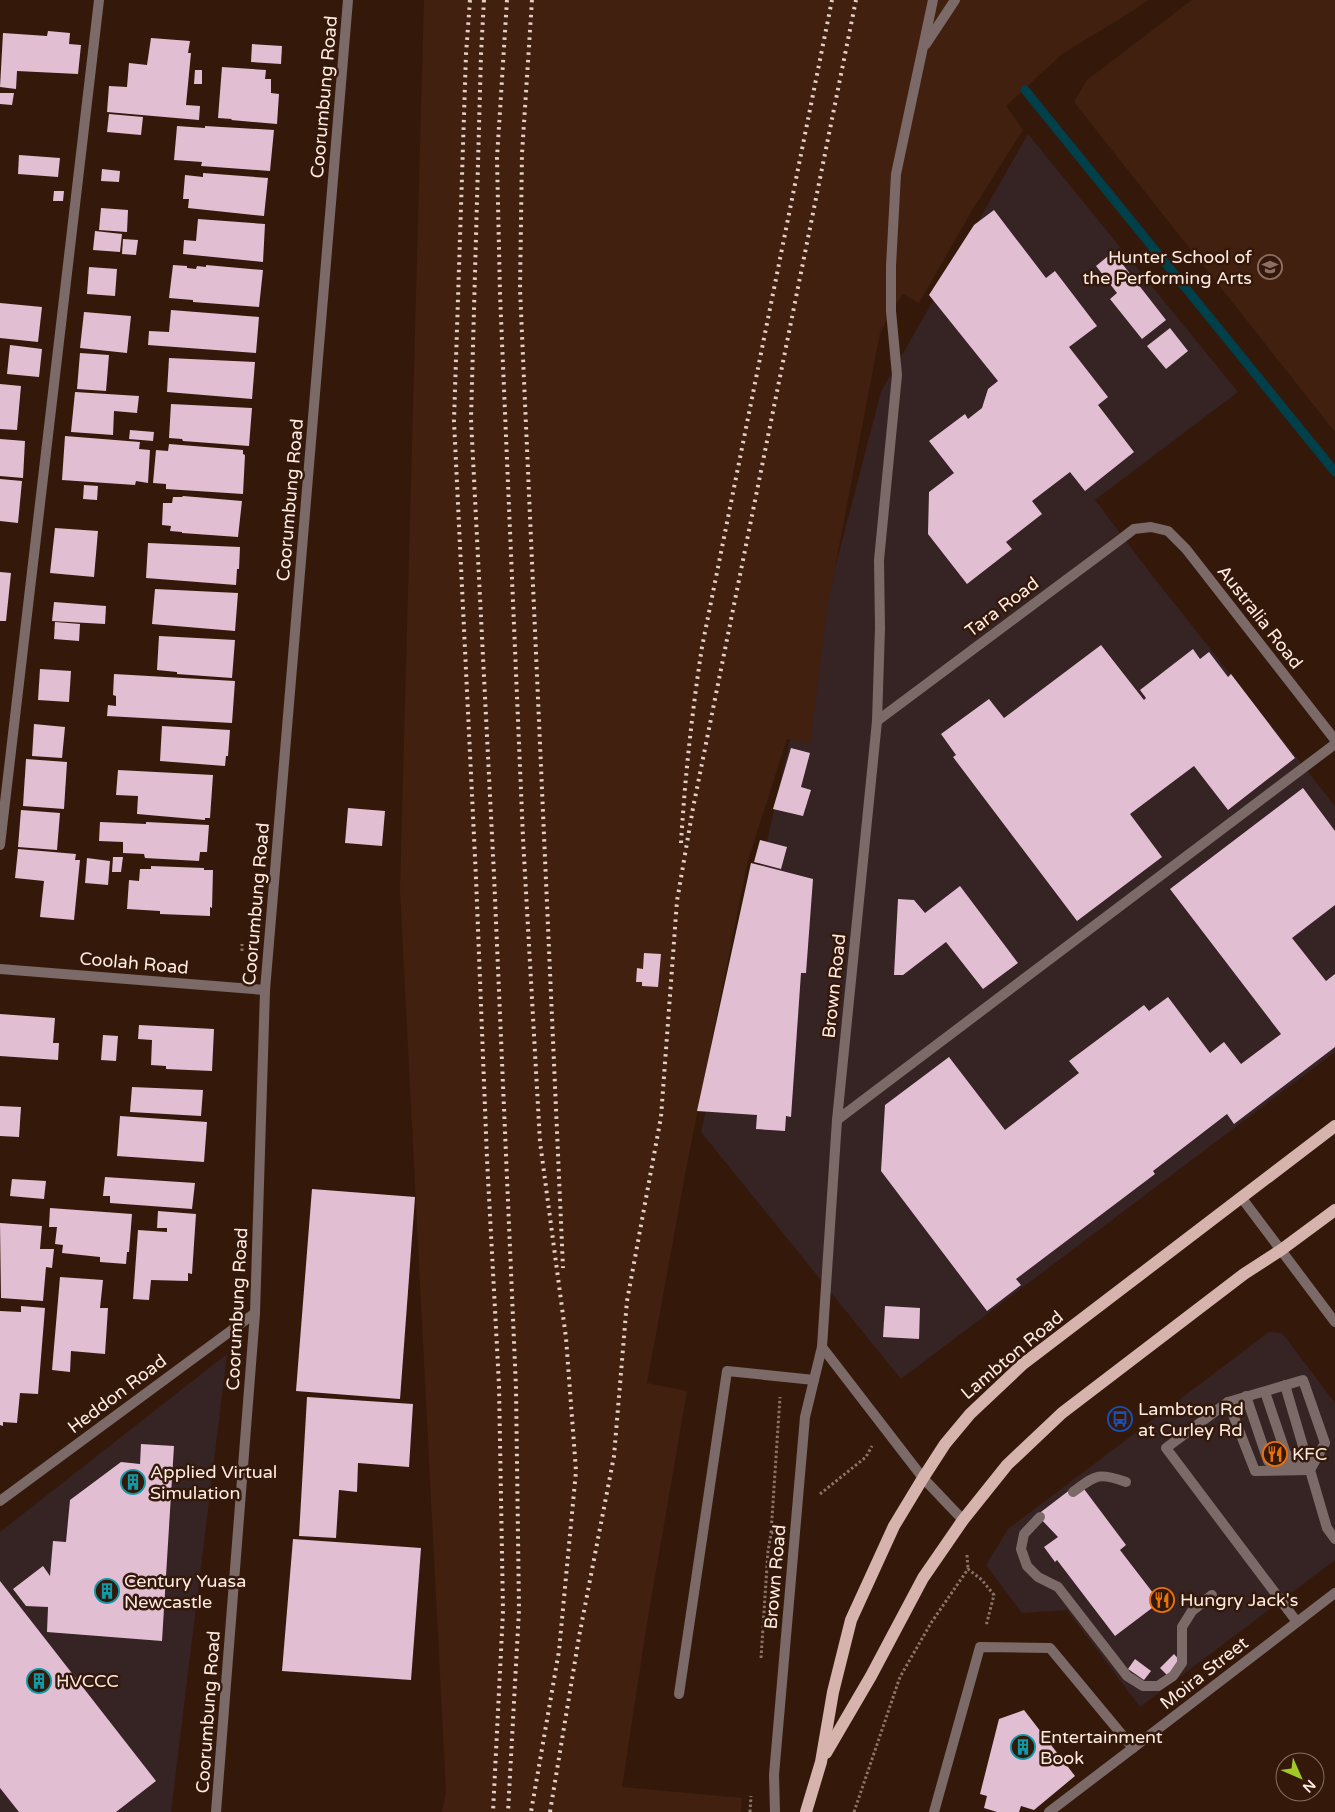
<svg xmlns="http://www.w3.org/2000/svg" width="1335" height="1812" font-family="'Varela Round',sans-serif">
<rect width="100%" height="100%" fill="#34190b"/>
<g fill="#362323">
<polygon points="1028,134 1238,392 1095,500 1151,574 1335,806 1335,1052 901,1379 701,1132 790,740 881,392"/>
<polygon points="1269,1332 1282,1333 1335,1403 1335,1560 1140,1707 1067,1610 1022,1613 986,1565 1008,1529"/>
<polygon points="227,1354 171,1812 0,1812 0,1532"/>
</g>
<g fill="#42200f">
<polygon points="424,0 1148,0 1134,10 1062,54 1006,106 1023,130 974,207 919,303 903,294 891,311 880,333 827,609 810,744 787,739 748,860 687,1164 647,1383 687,1391 646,1629 622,1787 742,1798 741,1812 442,1812 446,1792 400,890"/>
<polygon points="1192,0 1335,0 1335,432 1074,102 1087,80"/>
</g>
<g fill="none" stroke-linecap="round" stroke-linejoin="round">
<polyline stroke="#00404a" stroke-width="9" points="1025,90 1335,472"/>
</g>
<g fill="#e2bed3">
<polygon points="48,31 70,33 69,44 81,45 78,74 17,71 16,89 0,87 3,33 47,36"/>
<polygon points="151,38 190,41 188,53 191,53 186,105 200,106 199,120 107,112 109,86 127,87 129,63 147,65"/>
<polygon points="252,44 282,46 281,64 251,62"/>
<polygon points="222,67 266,70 265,79 271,79 271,93 279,94 277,124 231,120 232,119 218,118"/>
<polygon points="195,70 202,70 202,84 194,84"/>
<polygon points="0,93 14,93 12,105 0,104"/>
<polygon points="109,114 143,117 141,135 107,132"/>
<polygon points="177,126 205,128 205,126 274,130 270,171 201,166 202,162 174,160"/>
<polygon points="19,155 60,158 58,177 18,174"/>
<polygon points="102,169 120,171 119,182 101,181"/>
<polygon points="203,173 268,178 264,216 188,208 189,199 183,199 185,175 203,177"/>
<polygon points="54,191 64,191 63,201 53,201"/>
<polygon points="101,208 128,210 127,232 99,230"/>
<polygon points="994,210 1046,278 1055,271 1097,326 1069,347 1108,397 1098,405 1134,452 1085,491 1070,472 1032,501 1042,514 1006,542 1012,549 967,584 928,534 929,492 954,473 929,441 965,414 968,419 982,408 988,389 998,381 929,295 974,225"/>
<polygon points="198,219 265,224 263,262 183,254 184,240 196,241"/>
<polygon points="95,231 122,234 120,252 93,250"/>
<polygon points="123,239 138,240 136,255 122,254"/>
<polygon points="1113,252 1166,320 1142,339 1110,299 1117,293 1096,266"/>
<polygon points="173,265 187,266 187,268 196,269 197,266 206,267 206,265 263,270 259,307 193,302 193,300 169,298"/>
<polygon points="89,267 117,269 115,296 87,294"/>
<polygon points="0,303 42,307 38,342 0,338"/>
<polygon points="171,310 259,317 256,353 148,345 149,331 169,332"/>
<polygon points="84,312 131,316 127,353 80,348"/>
<polygon points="1170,328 1188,351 1166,369 1147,346"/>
<polygon points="10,345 42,349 39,377 7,374"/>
<polygon points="80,353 109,355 106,391 77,389"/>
<polygon points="169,358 255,362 252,399 167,392"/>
<polygon points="0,384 21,386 17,430 0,429"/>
<polygon points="75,392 139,396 137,413 114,411 113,435 71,432"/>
<polygon points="171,404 252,408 249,446 183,441 182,439 169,438"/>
<polygon points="130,430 154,432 153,441 129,439"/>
<polygon points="65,436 140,442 139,449 150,450 148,483 136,481 135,485 62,480"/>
<polygon points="0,439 25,441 23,478 0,476"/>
<polygon points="169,444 243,450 243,454 245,455 243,494 166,489 166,484 153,483 156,450 168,451"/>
<polygon points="0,479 22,481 18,523 0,521"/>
<polygon points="84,485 98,486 97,500 83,499"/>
<polygon points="183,496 242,501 238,537 182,533 182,532 170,531 171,526 162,525 163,503 172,503 173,497 182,497"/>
<polygon points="55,528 98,531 94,577 50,573"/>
<polygon points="148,543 240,547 239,569 237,569 236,585 146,578"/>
<polygon points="0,572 11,573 6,621 0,621"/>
<polygon points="155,589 238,593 235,631 152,624"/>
<polygon points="54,602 106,606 105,624 52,621"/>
<polygon points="55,622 80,624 79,641 54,639"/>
<polygon points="159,636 235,640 232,678 177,674 177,672 157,670"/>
<polygon points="1101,645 1144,700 1146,698 1140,690 1193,649 1200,659 1209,652 1228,677 1231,674 1295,758 1228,810 1194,766 1130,814 1162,857 1077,921 953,757 956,755 941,734 989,699 1004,718"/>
<polygon points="40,669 71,671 69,702 38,700"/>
<polygon points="114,674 235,681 232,723 107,716 108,705 116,706 116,696 113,695"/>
<polygon points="34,724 65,727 62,758 32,756"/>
<polygon points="162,726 230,730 228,756 226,756 225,766 160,761"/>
<polygon points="791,748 810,753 801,787 811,790 803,816 773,809"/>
<polygon points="26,759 67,762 64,809 23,806"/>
<polygon points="118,770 213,775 210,818 205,818 205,820 137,814 138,796 116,795"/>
<polygon points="1303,788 1335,831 1335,905 1292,938 1326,981 1335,974 1335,1047 1234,1124 1227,1114 1153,1171 1155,1174 1016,1279 1021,1285 987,1311 881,1171 885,1105 949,1057 1005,1130 1079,1073 1069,1061 1144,1005 1149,1011 1168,997 1210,1053 1224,1042 1241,1064 1281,1034 1170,889"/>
<polygon points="348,808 385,811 382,846 345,843"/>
<polygon points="21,810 60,813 57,850 18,847"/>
<polygon points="100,822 146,824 146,822 209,825 207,852 200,852 199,861 145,858 144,854 123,853 123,842 99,841"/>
<polygon points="760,840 787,847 781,869 754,862"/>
<polygon points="18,849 76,854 75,860 80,860 74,920 40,917 44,881 15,878"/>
<polygon points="113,857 123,857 121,872 112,872"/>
<polygon points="87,858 110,861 108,885 85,883"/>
<polygon points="751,863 813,879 806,973 801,973 791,1117 786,1116 785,1131 756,1129 757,1115 697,1111"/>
<polygon points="151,866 204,868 204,870 213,870 212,908 210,907 210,916 160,914 160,911 127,909 129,880 139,881 140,869 151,869"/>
<polygon points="960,886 1018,963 983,989 946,942 903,975 894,975 898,899 914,900 925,913"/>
<polygon points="644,953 661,954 658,987 642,986 642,982 636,982 637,968 643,969"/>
<polygon points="0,1014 55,1018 53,1043 59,1043 58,1060 0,1056"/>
<polygon points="139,1025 214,1029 212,1071 166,1069 166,1066 151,1065 152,1040 138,1039"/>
<polygon points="103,1035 118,1036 116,1061 101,1060"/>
<polygon points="132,1087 203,1090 201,1116 130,1112"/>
<polygon points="0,1106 21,1107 19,1137 0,1136"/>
<polygon points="120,1116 207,1122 204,1162 117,1156"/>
<polygon points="105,1177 195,1183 192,1209 110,1203 110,1196 103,1196"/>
<polygon points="12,1179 46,1181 44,1199 10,1196"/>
<polygon points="312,1189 415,1197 400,1399 296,1391"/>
<polygon points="50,1208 132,1214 129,1252 127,1252 126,1264 100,1262 100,1257 62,1253 63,1245 55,1244 57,1227 49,1227"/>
<polygon points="158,1211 196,1214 192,1274 188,1273 188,1281 151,1280 149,1300 133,1299 138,1230 167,1232 167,1228 157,1228"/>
<polygon points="0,1223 42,1226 40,1249 54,1249 52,1268 46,1267 43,1301 1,1298"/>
<polygon points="60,1277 103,1280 100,1308 108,1308 105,1354 71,1351 70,1372 52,1370"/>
<polygon points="21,1306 45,1308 38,1394 20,1393 17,1423 3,1422 3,1426 0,1425 0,1311 21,1312"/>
<polygon points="885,1306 920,1308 919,1339 883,1337"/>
<polygon points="307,1397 413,1404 409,1467 358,1463 357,1492 339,1490 336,1538 299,1536"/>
<polygon points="141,1444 174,1446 162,1641 47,1632 48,1607 26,1606 13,1589 43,1566 50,1576 53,1541 66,1542 70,1500 121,1462 140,1464"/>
<polygon points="1071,1489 1084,1489 1126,1545 1120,1550 1160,1602 1115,1636 1057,1560 1055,1562 1044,1547 1058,1537 1037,1515"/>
<polygon points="293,1539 421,1548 411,1680 282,1671"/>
<polygon points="0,1581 156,1781 116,1812 19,1812 0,1788"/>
<polygon points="1174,1654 1181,1662 1168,1676 1160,1668"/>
<polygon points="1135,1659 1151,1671 1144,1680 1128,1669"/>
<polygon points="1024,1710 1075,1776 1034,1810 1021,1806 1019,1812 997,1812 984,1808 987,1796 980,1794 999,1719"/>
</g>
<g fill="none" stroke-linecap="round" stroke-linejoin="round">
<g stroke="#8b7368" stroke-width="3" stroke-dasharray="2.5 2.5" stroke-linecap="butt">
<polyline points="242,951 242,944"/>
<polyline points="820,1494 866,1457 872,1446"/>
<polyline points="771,1533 780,1397"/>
<polyline points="967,1555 968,1569"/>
<polyline points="761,1658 768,1551 771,1534 774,1531"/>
<polyline points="750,1812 751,1796"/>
<polyline points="854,1812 900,1677 931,1623 968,1569 982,1580 994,1595 986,1626"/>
</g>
<g stroke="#7b6a67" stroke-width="10">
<polyline points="926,44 955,0"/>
<polyline points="880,628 879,560 897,375 891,311 891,266 896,174 933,0"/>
<polyline points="0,845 99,0"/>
<polyline points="837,1120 1335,744"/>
<polyline points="1285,1385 1327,1528 1335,1539"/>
<polyline points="1265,1392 1286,1454 1310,1470"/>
<polyline points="1246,1396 1268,1461 1292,1466"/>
<polyline points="1228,1402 1255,1471 1310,1470"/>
<path d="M 1073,1492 C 1096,1475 1098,1472 1126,1482"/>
<polyline points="1040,1517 1024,1534 1021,1549 1027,1566 1038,1577 1058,1587 1127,1676 1143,1686 1158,1686 1173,1676 1182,1663 1182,1627 1192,1611 1212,1595"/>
<polyline points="1297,1622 1166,1448 1228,1402 1303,1380 1325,1443 1310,1470"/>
<polyline points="679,1694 727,1371 814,1380"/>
<polyline points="1049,1812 1133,1748"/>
</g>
<g stroke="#7b6a67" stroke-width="10">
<polyline points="877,721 1117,542 1134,529 1151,527 1168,531 1186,549 1335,740"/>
<polyline points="0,969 265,990"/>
<polyline points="822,1347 923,1478 963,1520"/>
<polyline points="0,1501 255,1313"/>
<polyline points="216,1812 255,1313 265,990 348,0"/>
<polyline points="775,1812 774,1775 805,1417 822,1347 837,1120 877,721 880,628"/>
<polyline points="934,1812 980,1647 1050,1648 1133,1748 1335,1593"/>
</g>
<polyline stroke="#7b6a67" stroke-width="10" points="1241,1197 1335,1322"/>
<g stroke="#d6b3ad" stroke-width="12">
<polyline points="826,1753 871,1676 923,1578 963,1520 1007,1465 1062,1413 1244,1274 1281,1250 1335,1210"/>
<polyline points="806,1812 821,1762 833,1692 851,1620 894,1526 923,1478 945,1444 970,1414 1023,1364 1335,1126"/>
</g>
<g stroke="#e4cfc6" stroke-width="4" stroke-dasharray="2.5 5" stroke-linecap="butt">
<polyline points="470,0 466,54 454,421 476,878 487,1159 499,1385 503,1611 493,1812"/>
<polyline points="484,0 481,54 471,419 494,875 516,1388 519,1610 508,1812"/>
<polyline points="507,0 497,158 500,294 523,838 540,1142 566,1338 576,1471 559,1651 531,1812"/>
<polyline points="532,0 522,154 520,289 563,1268"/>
<path d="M 681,843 C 685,777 692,712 702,647 L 832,0"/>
<polyline points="550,1812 579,1637 614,1456 627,1301 661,1117 677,901 693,808 856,0"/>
</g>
</g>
<defs>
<symbol id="school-ring" viewBox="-11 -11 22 22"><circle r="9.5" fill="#34190b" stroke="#8d6e63" stroke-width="1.5"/><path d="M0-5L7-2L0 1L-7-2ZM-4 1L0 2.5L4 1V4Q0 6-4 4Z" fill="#8d6e63"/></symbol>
<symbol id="bus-ring" viewBox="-11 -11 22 22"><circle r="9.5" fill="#34190b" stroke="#1a4fb4" stroke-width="1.5"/><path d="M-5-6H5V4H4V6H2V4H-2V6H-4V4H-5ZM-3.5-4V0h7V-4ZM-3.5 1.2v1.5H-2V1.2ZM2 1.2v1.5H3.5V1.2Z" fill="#1a4fb4"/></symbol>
<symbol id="restaurant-ring" viewBox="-11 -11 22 22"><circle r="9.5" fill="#34190b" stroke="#e8710a" stroke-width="1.5"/><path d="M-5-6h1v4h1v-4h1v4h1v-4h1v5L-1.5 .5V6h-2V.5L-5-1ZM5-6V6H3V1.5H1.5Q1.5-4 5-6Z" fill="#e8710a"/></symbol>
<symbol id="building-ring" viewBox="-11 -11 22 22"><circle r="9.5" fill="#34190b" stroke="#0f9aa8" stroke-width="1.5"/><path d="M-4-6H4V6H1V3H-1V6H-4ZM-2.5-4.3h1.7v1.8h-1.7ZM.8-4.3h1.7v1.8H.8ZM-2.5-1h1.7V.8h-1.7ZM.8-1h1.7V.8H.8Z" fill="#0f9aa8"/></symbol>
</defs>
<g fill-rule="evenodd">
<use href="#school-ring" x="1256" y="253" width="28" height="28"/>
<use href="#bus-ring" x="1106" y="1405" width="28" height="28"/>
<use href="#restaurant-ring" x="1261" y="1440" width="28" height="28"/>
<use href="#building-ring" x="119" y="1468" width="28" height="28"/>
<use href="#building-ring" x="93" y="1577" width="28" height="28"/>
<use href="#restaurant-ring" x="1148" y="1586" width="28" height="28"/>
<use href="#building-ring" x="25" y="1667" width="28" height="28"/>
<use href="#building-ring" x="1009" y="1733" width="28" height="28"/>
</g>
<g text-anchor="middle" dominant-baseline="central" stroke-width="5" stroke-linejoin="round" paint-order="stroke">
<g font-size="18" fill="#ffebe2" stroke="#34190b">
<text transform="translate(324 97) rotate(-85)">Coorumbung Road</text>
<text transform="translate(290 500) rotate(-85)">Coorumbung Road</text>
<text transform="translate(1002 607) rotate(-37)">Tara Road</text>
<text transform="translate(1260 617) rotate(52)">Australia Road</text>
<text transform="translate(256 904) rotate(-85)">Coorumbung Road</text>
<text transform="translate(134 963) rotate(5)">Coolah Road</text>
<text transform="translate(834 986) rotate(-84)">Brown Road</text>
<text transform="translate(237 1309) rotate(-87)">Coorumbung Road</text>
<text transform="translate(1012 1355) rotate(-40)">Lambton Road</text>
<text transform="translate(117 1394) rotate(-37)">Heddon Road</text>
<text transform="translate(775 1577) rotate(-85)">Brown Road</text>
<text transform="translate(1204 1673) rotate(-38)">Moira Street</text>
<text transform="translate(208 1712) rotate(-86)">Coorumbung Road</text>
</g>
<g font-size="18" fill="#ffebe2" stroke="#34190b" text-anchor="start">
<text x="1252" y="257" text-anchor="end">Hunter School of<tspan x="1252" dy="21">the Performing Arts</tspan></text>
<text x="1138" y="1409">Lambton Rd<tspan x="1138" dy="21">at Curley Rd</tspan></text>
<text x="1292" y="1454">KFC</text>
<text x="150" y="1472">Applied Virtual<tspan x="150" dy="21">Simulation</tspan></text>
<text x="124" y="1581">Century Yuasa<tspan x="124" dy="21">Newcastle</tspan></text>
<text x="1180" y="1600">Hungry Jack's</text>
<text x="56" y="1681">HVCCC</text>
<text x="1040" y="1737">Entertainment<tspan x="1040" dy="21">Book</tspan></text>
</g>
</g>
<g transform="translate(1300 1777) rotate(135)"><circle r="24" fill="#34190b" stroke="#856d61"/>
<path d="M0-4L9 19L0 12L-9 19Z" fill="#a3c927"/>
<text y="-8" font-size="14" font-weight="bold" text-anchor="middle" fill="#ffebe2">N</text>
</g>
</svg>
